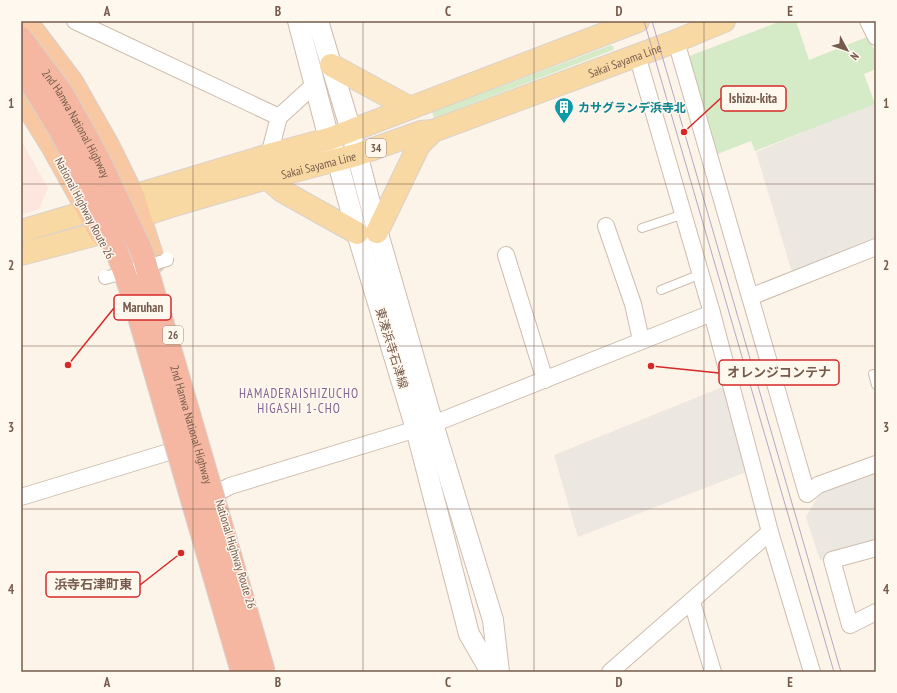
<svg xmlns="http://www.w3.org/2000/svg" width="897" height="693" font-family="'PT Sans Narrow','Noto Sans JP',sans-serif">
<rect width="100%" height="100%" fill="#fcf4e8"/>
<polygon fill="#fce6dd" points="21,140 48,188 39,209 21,215"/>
<g fill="#ede7e1">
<polygon points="876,102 876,239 792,272 756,152"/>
<polygon points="725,386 749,471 578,537 554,455"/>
<polygon points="876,474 876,543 820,560 806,517 817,498 826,489"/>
</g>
<g fill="#d5eac7">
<polygon points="781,21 796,21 809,60 867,37 876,52 876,69 864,74 875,104 755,151 751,141 715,155 687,57"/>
<polygon points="611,45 614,47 613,50 434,118 432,112"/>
</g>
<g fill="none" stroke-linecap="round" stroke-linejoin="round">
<defs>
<g id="service">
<polyline points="642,228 684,214"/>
<polyline points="661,290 701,274"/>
<polyline points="873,374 876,385"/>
</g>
<g id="minor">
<polyline points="75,21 279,117"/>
<polyline points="868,21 876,37"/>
<polyline points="676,41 807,494 818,485 876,464"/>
<polyline points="637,55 712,313 770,532 812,672"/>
<polyline points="269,155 279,117 315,84"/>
<polyline points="606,226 633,304 641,340"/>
<polyline points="506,255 545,380"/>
<polyline points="750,297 876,247"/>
<polyline points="217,493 230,486 433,424 712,313"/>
<polyline points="21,497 172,451"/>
<polyline points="876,548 832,560 850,625 876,612"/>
<polyline points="692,602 713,672"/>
<polyline points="610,672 770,532"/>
</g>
<g id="tertiary">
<polyline points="298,21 329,139 337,159 357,233 416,429 469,634 491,672"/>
<polyline points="318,21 351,131 379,237 433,424 493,620 499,672"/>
</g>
<g id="primary">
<polyline points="331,65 410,108"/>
<polyline points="267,178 282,191 357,233"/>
<polyline points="21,231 89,211 133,196 269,155 329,139 638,21"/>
<polyline points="377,232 419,145 433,131"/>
<path id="s1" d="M 21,254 L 101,233 L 140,216 L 174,205 L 267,178 L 356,155 L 421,132 L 433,131 L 676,41 L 724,21"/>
</g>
<g id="trunk">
<polyline points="26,21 72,82 109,147 133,196 154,262"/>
<polyline points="21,96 52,146 101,234"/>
</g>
</defs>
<use href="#service" stroke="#cebcae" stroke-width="10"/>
<use href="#minor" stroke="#cebcae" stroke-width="18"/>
<use href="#tertiary" stroke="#cebcae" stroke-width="22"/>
<use href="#primary" stroke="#d9d1cd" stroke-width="24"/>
<use href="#trunk" stroke="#d9d1cd" stroke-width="24"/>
<use href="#service" stroke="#fff" stroke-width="8"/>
<use href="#minor" stroke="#fff" stroke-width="16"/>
<use href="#tertiary" stroke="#fff" stroke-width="20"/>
<use href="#primary" stroke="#f9d9a3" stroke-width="22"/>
<use href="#trunk" stroke="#f7c8a2" stroke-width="22"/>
<g stroke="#b7a6c6" stroke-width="1">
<polyline points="644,21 834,672"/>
<polyline points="652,21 841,672"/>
</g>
<defs>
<polyline id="pedestrian-bridge" points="105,276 105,278 167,260 167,258"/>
<g id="motorway-bridge">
<path id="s2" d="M 21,38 L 60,90 L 84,132 L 102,166 L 142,252 L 264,672"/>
<path d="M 21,69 C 71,140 107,218 134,300 L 242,672"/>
</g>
</defs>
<use href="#pedestrian-bridge" stroke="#cebcae" stroke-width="14" stroke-linecap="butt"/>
<use href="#motorway-bridge" stroke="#d9d1cd" stroke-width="24" stroke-linecap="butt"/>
<use href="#pedestrian-bridge" stroke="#fff" stroke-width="12"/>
<use href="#motorway-bridge" stroke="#f5b7a1" stroke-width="22"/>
</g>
<path fill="none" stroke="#765b4c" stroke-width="1" stroke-opacity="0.55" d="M 193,21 L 193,672M 363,21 L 363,672M 534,21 L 534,672M 704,21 L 704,672M 21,184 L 876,184M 21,346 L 876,346M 21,509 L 876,509"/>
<defs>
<symbol id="building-pin" viewBox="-11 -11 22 30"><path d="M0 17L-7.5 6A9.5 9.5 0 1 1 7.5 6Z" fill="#0f9aa8" stroke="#fff8ef"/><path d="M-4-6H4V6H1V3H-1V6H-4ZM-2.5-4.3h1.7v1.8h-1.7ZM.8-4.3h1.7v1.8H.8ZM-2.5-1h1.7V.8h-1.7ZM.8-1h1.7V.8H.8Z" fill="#fff"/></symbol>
</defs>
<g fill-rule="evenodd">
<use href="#building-pin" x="553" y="96" width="22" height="30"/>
</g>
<g text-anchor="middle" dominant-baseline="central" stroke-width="3" stroke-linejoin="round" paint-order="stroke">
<g fill="#fff8ef" stroke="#9f8a7d" stroke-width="1">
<rect x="366" y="139" width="20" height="18" rx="3"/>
<rect x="163" y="326" width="20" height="18" rx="3"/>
</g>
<g font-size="11" font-weight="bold" fill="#765b4c">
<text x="376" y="148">34</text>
<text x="173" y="335">26</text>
</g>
<g font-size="12" fill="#765b4c" stroke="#fff8ef">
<text stroke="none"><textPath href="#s1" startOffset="635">Sakai Sayama Line</textPath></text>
<text stroke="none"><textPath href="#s2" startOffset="102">2nd Hanwa National Highway</textPath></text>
<text stroke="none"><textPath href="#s1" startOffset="311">Sakai Sayama Line</textPath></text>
<text transform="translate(85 208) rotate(62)">National Highway Route 26</text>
<text transform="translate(392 348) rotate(73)">東湊浜寺石津線</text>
<text stroke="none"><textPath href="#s2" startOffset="426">2nd Hanwa National Highway</textPath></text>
<text transform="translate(236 554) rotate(73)">National Highway Route 26</text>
</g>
<g font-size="12" font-weight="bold" fill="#0d838f" stroke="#fff8ef" text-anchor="start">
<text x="578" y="107">カサグランデ浜寺北</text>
</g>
<g font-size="13" letter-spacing="1" fill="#836492" stroke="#fff8ef">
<text x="299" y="393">HAMADERAISHIZUCHO<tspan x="299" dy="15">HIGASHI 1-CHO</tspan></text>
</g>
</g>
<path fill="none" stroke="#d62828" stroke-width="1.5" d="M684 132L721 98M68 365L114 308M651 366L719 373M181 553L140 585"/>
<g fill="#d62828" stroke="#fff8ef" stroke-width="1.5">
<circle cx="684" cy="132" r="4"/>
<circle cx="68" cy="365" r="4"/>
<circle cx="651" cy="366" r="4"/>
<circle cx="181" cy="553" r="4"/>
</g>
<g fill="#fff8ef" stroke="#d62828" stroke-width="1.5">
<rect x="721" y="86" width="65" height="25" rx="4"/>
<rect x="114" y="295" width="57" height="25" rx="4"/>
<rect x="719" y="360" width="120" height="25" rx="4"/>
<rect x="46" y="572" width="94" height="25" rx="4"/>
</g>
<g font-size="13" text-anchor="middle" font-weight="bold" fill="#765b4c">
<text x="753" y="103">Ishizu-kita</text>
<text x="143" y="312">Maruhan</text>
<text x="779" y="377">オレンジコンテナ</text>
<text x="93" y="589">浜寺石津町東</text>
</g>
<rect width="897" height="693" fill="none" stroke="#fff8ef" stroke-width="44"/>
<g transform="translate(847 50) rotate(130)" stroke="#fff8ef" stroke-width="3" paint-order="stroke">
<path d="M0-3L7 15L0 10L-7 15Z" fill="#765b4c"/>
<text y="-6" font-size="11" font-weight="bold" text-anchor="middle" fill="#765b4c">N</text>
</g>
<rect x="22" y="22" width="853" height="649" fill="none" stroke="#765b4c" stroke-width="1.5"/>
<g font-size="13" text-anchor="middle" font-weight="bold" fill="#765b4c">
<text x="107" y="16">A</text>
<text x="278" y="16">B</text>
<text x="448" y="16">C</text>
<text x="619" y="16">D</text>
<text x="790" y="16">E</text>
<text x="11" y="108">1</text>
<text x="886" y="108">1</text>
<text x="11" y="270">2</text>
<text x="886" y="270">2</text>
<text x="11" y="432">3</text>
<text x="886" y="432">3</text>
<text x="11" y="594">4</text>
<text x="886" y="594">4</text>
<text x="107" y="687">A</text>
<text x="278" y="687">B</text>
<text x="448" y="687">C</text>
<text x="619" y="687">D</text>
<text x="790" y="687">E</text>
</g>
</svg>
